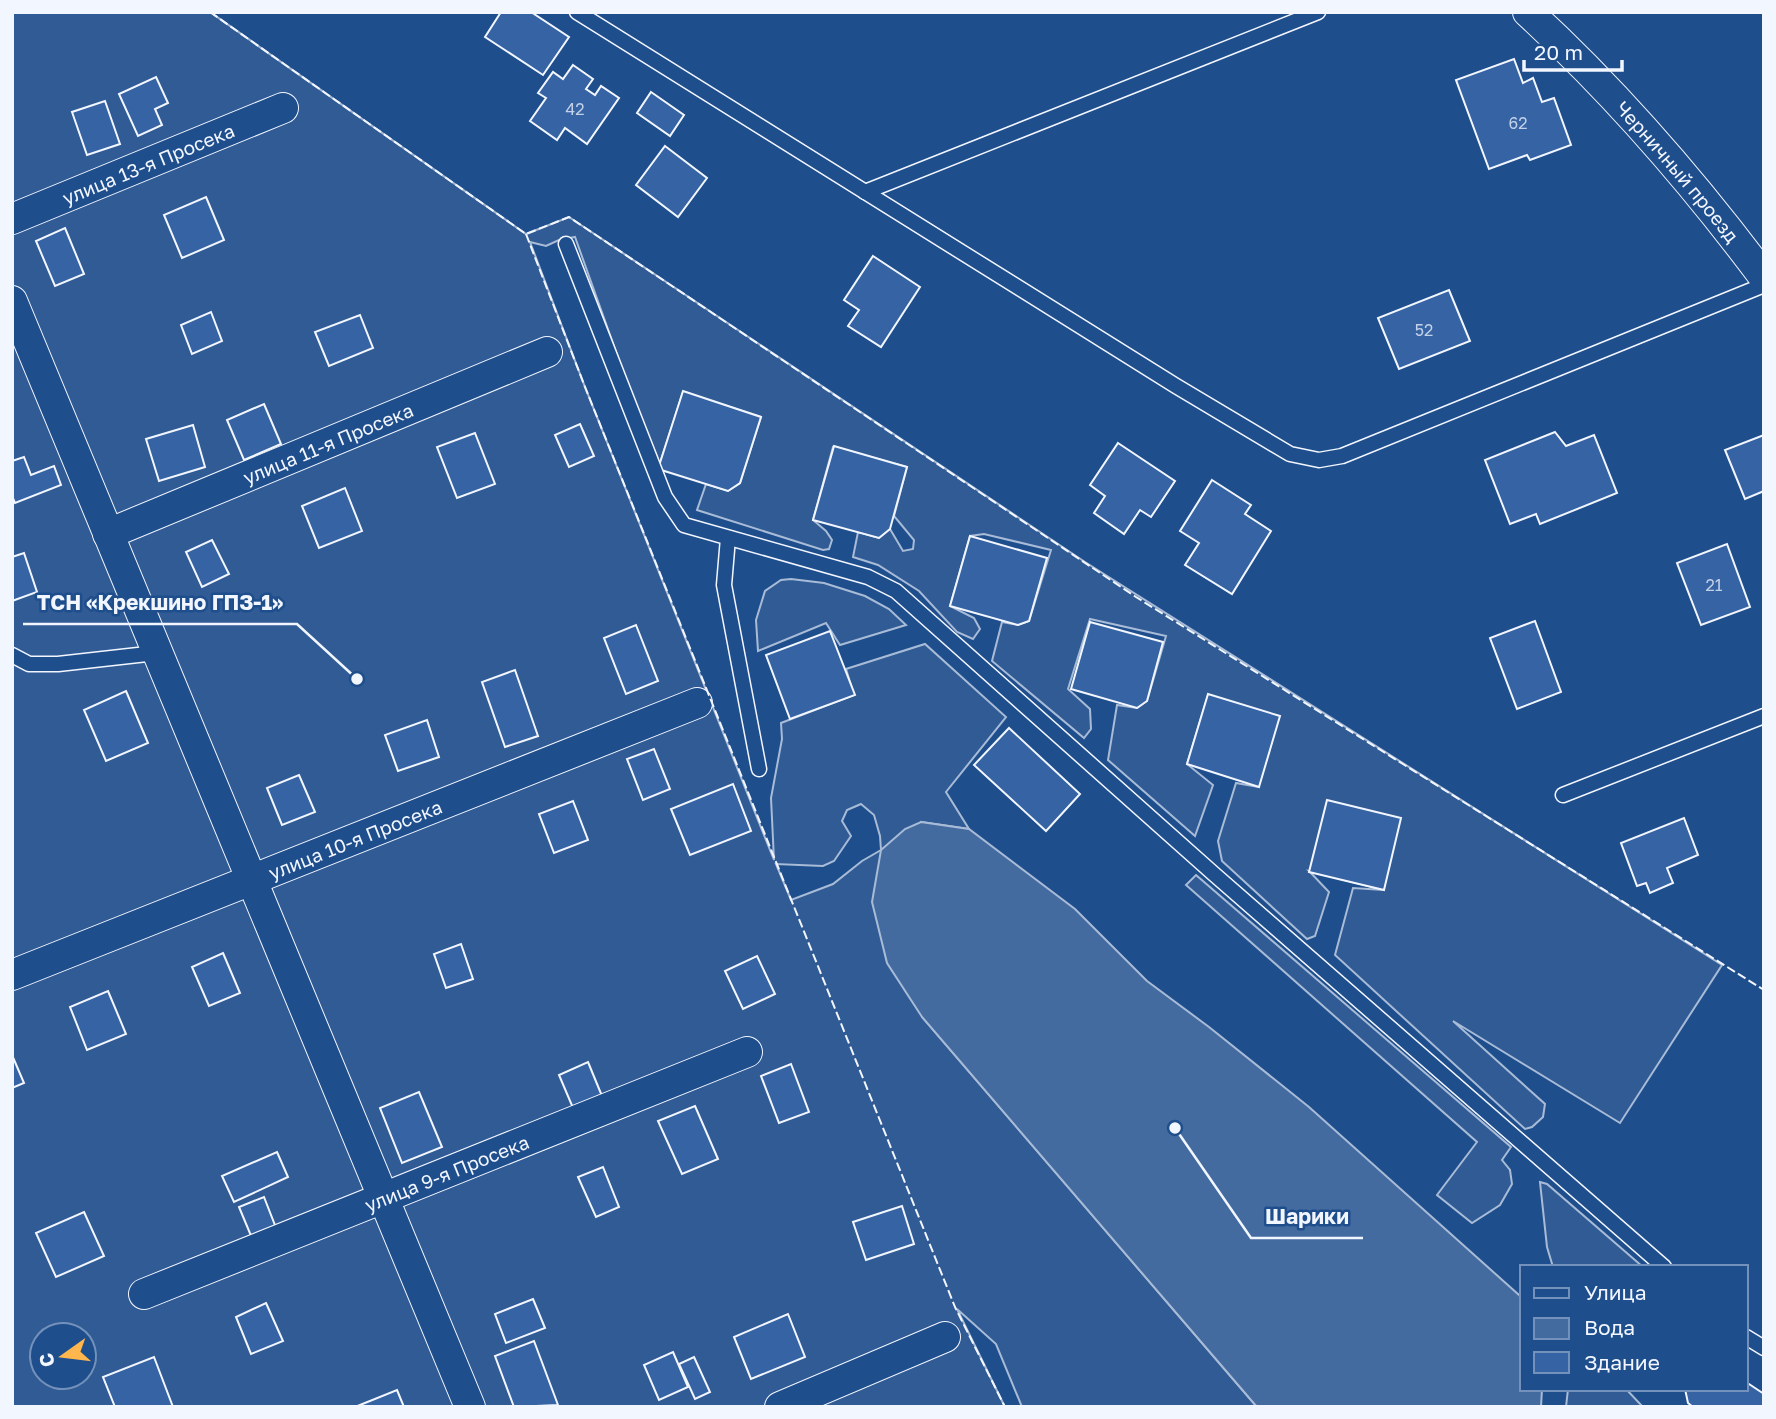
<svg xmlns="http://www.w3.org/2000/svg" width="1776" height="1419" font-family="'Golos Text',sans-serif">
<rect width="100%" height="100%" fill="#1f4e8c"/>
<g fill="#305b95" stroke="#a8bbd7" stroke-width="2" fill-rule="evenodd">
<path d="M 12,12 L 210,12 L 526,234 L 569,217 L 1085,562 L 1722,965 L 1620,1123 L 1453,1021 L 1545,1104 L 1543,1117 L 1532,1127 L 1525,1129 L 1335,955 L 1353,888 L 1384,890 L 1309,871 L 1329,892 L 1315,936 L 1307,939 L 1222,861 L 1218,841 L 1236,783 L 1258,787 L 1208,695 L 1187,764 L 1213,785 L 1195,836 L 1108,760 L 1117,705 L 1137,708 L 1147,701 L 1166,636 L 1090,619 L 1068,689 L 1090,709 L 1091,729 L 1084,738 L 992,661 L 1002,622 L 1018,625 L 1029,621 L 1051,550 L 984,534 L 970,536 L 950,606 L 974,618 L 980,629 L 973,639 L 957,632 L 919,591 L 878,565 L 853,557 L 858,532 L 879,538 L 890,529 L 903,551 L 913,549 L 914,540 L 894,516 L 907,467 L 833,447 L 813,520 L 826,531 L 832,540 L 829,549 L 823,550 L 697,510 L 706,484 L 728,491 L 740,483 L 761,417 L 683,392 L 658,469 L 575,237 L 559,240 L 546,246 L 530,242 L 585,387 L 774,860 L 771,798 L 782,739 L 781,723 L 854,695 L 846,669 L 925,644 L 1006,717 L 946,792 L 969,829 L 921,822 L 922,1017 L 1257,1407 L 1022,1407 L 996,1344 L 957,1309 L 1005,1407 L 12,1407 ZM 861,804 L 874,815 L 880,836 L 881,850 L 862,861 L 833,884 L 791,900 L 776,864 L 823,866 L 834,861 L 851,836 L 842,821 L 847,810 ZM 42,1335 L 84,1335 L 84,1377 L 42,1377 Z"/>
<polygon points="791,579 824,583 865,596 889,609 906,625 840,645 826,623 758,651 756,620 765,591 781,580"/>
<polygon points="1196,875 1511,1147 1502,1160 1510,1170 1512,1184 1500,1205 1472,1223 1437,1195 1477,1142 1186,885"/>
<polygon points="1540,1182 1547,1184 1643,1267 1553,1267 1547,1247"/>
<polygon points="1568,1389 1626,1389 1643,1407 1566,1407"/>
</g>
<polygon fill="#446ba0" stroke="#a8bbd7" stroke-width="2" points="921,822 969,829 1075,909 1147,981 1209,1027 1309,1107 1519,1295 1522,1299 1522,1389 1542,1389 1541,1407 1257,1407 922,1017 887,963 872,902 881,850 905,829"/>
<g fill="#3563a3" stroke="#f2f6ff" stroke-width="2">
<polygon points="501,12 531,12 569,37 543,75 485,37"/>
<polygon points="1514,59 1523,83 1533,78 1542,102 1554,98 1571,145 1530,160 1527,155 1489,169 1456,80"/>
<polygon points="573,65 593,79 586,89 595,95 601,86 619,98 587,144 565,128 557,140 530,121 546,98 538,93 553,72 563,79"/>
<polygon points="156,77 168,103 155,109 162,125 138,136 119,94"/>
<polygon points="651,92 684,115 670,136 637,113"/>
<polygon points="105,101 120,144 87,155 72,112"/>
<polygon points="665,146 707,178 678,217 636,185"/>
<polygon points="206,197 224,240 182,258 164,215"/>
<polygon points="65,228 84,274 55,286 36,241"/>
<polygon points="873,256 920,287 881,347 848,326 859,310 844,300"/>
<polygon points="1449,290 1470,341 1399,369 1378,318"/>
<polygon points="211,312 222,341 192,354 181,325"/>
<polygon points="360,315 373,348 329,366 315,332"/>
<polygon points="683,391 761,417 740,483 728,491 658,469"/>
<polygon points="264,404 281,444 244,460 227,420"/>
<polygon points="580,424 594,456 569,467 555,435"/>
<polygon points="193,425 205,467 159,481 146,439"/>
<polygon points="1555,432 1566,446 1594,435 1617,493 1540,524 1536,514 1510,524 1485,460"/>
<polygon points="475,433 495,484 457,498 437,447"/>
<polygon points="1764,435 1764,491 1745,499 1725,450"/>
<polygon points="1118,443 1175,481 1151,517 1140,510 1124,534 1094,513 1105,496 1090,485"/>
<polygon points="834,446 907,467 890,529 879,538 813,520"/>
<polygon points="24,457 31,475 54,466 61,485 15,503 12,496 12,461"/>
<polygon points="1212,480 1251,505 1245,514 1271,531 1232,594 1185,565 1199,543 1180,531"/>
<polygon points="345,488 362,531 319,548 302,506"/>
<polygon points="970,536 1047,558 1029,621 1018,625 950,606"/>
<polygon points="212,540 229,574 202,587 186,552"/>
<polygon points="1727,544 1750,607 1701,625 1677,563"/>
<polygon points="24,553 37,592 12,601 12,557"/>
<polygon points="1535,621 1561,692 1517,709 1490,638"/>
<polygon points="1090,622 1163,642 1147,701 1137,708 1071,689"/>
<polygon points="636,625 658,681 626,694 604,638"/>
<polygon points="830,631 855,695 790,719 766,655"/>
<polygon points="515,670 538,736 505,747 482,682"/>
<polygon points="126,691 148,743 106,761 84,710"/>
<polygon points="1208,694 1280,716 1259,787 1187,764"/>
<polygon points="427,720 439,757 398,771 385,735"/>
<polygon points="1009,728 1080,794 1046,831 974,765"/>
<polygon points="654,749 670,789 643,800 627,759"/>
<polygon points="299,775 315,812 282,825 267,788"/>
<polygon points="733,784 751,831 690,855 671,809"/>
<polygon points="1327,800 1401,818 1384,890 1309,872"/>
<polygon points="573,801 588,840 554,853 539,814"/>
<polygon points="1684,818 1698,855 1667,868 1673,883 1650,893 1646,883 1637,886 1621,843"/>
<polygon points="461,944 473,979 446,988 434,954"/>
<polygon points="223,953 240,993 209,1006 192,967"/>
<polygon points="757,956 775,994 743,1009 725,971"/>
<polygon points="108,991 126,1034 87,1050 70,1007"/>
<polygon points="12,1055 24,1083 12,1088"/>
<polygon points="588,1062 602,1096 573,1108 559,1075"/>
<polygon points="791,1064 809,1112 779,1123 761,1076"/>
<polygon points="419,1092 442,1147 402,1163 380,1108"/>
<polygon points="695,1106 718,1159 682,1174 658,1121"/>
<polygon points="277,1152 288,1177 234,1202 222,1176"/>
<polygon points="603,1167 619,1207 596,1217 578,1177"/>
<polygon points="264,1197 278,1233 254,1243 239,1207"/>
<polygon points="902,1206 914,1244 866,1260 853,1222"/>
<polygon points="84,1212 104,1256 56,1277 36,1233"/>
<polygon points="533,1299 545,1328 506,1343 495,1314"/>
<polygon points="266,1303 283,1341 251,1354 236,1317"/>
<polygon points="788,1314 805,1357 751,1379 734,1337"/>
<polygon points="534,1341 558,1405 514,1407 495,1356"/>
<polygon points="673,1352 688,1387 659,1400 644,1365"/>
<polygon points="154,1357 173,1407 115,1407 103,1377"/>
<polygon points="694,1357 710,1392 695,1399 679,1364"/>
<polygon points="1746,1382 1764,1394 1764,1407 1693,1407 1688,1403 1685,1389 1746,1389"/>
<polygon points="397,1390 404,1407 355,1407"/>
</g>
<g fill="none" stroke-linecap="round" stroke-linejoin="round">
<defs>
<g id="lane">
<polyline points="577,12 1176,386 1290,454 1319,460 1342,456 1764,285"/>
<polyline points="865,192 1318,12"/>
<polyline points="566,244 665,497 684,525 868,577 896,591 1215,875 1664,1267"/>
<polyline points="728,538 724,585 759,769"/>
<polyline points="12,655 29,664 58,664 156,653"/>
<polyline points="1563,795 1764,716"/>
<polyline points="1746,1337 1764,1348"/>
</g>
<g id="street">
<path id="s1" d="M 1528,12 C 1615,92 1693,182 1764,277"/>
<path id="s2" d="M 12,219 L 283,108"/>
<polyline points="12,301 470,1407"/>
<path id="s3" d="M 108,534 L 547,352"/>
<path id="s4" d="M 12,975 L 697,703"/>
<path id="s5" d="M 144,1294 L 747,1052"/>
<polyline points="780,1407 945,1337"/>
</g>
</defs>
<use href="#lane" stroke="#f2f6ff" stroke-width="17"/>
<use href="#street" stroke="#f2f6ff" stroke-width="32"/>
<use href="#lane" stroke="#1f4e8c" stroke-width="14"/>
<use href="#street" stroke="#1f4e8c" stroke-width="30"/>
<g stroke="#f2f6ff" stroke-width="2" stroke-dasharray="9 3.5" stroke-linecap="butt">
<polyline points="210,12 526,234 569,217 1136,597 1764,990"/>
<polyline points="526,234 585,387 955,1307 1005,1407"/>
</g>
</g>
<g text-anchor="middle" dominant-baseline="central" stroke-width="5" stroke-linejoin="round" paint-order="stroke">
<g font-size="16" fill="#c3d1e8">
<text x="575" y="109">42</text>
<text x="1518" y="123">62</text>
<text x="1424" y="330">52</text>
<text x="1714" y="585">21</text>
</g>
<g font-size="19" fill="#f2f6ff" stroke="#1f4e8c">
<text stroke="none"><textPath href="#s2" startOffset="147">улица 13-я Просека</textPath></text>
<text stroke="none"><textPath href="#s1" startOffset="219">Черничный проезд</textPath></text>
<text stroke="none"><textPath href="#s3" startOffset="238">улица 11-я Просека</textPath></text>
<text stroke="none"><textPath href="#s4" startOffset="369">улица 10-я Просека</textPath></text>
<text stroke="none"><textPath href="#s5" startOffset="326">улица 9-я Просека</textPath></text>
</g>
</g>
<path fill="none" stroke="#f2f6ff" stroke-width="2.5" d="M357 679L297 624H23M1175 1128L1251 1238H1363"/>
<g fill="#f2f6ff" stroke="#1f4e8c" stroke-width="2.5">
<circle cx="357" cy="679" r="7"/>
<circle cx="1175" cy="1128" r="7"/>
</g>
<g font-size="21" text-anchor="middle" font-weight="bold" fill="#f2f6ff" stroke="#1f4e8c" stroke-width="5" stroke-linejoin="round" paint-order="stroke">
<text x="160" y="610">ТСН «Крекшино ГПЗ-1»</text>
<text x="1307" y="1224">Шарики</text>
</g>
<rect width="1776" height="1419" fill="none" stroke="#f2f6ff" stroke-width="28"/>
<rect x="1520" y="1265" width="228" height="126" fill="#1f4e8c" stroke="#7391ba" stroke-width="2"/>
<rect x="1534" y="1288" width="35" height="10" fill="#1f4e8c" stroke="#7391ba" stroke-width="2"/>
<text x="1584" y="1300" font-size="21" fill="#f2f6ff">Улица</text>
<rect x="1534" y="1318" width="35" height="21" fill="#446ba0" stroke="#7391ba" stroke-width="2"/>
<text x="1584" y="1335" font-size="21" fill="#f2f6ff">Вода</text>
<rect x="1534" y="1352" width="35" height="21" fill="#3563a3" stroke="#7391ba" stroke-width="2"/>
<text x="1584" y="1370" font-size="21" fill="#f2f6ff">Здание</text>
<g transform="translate(63 1356) rotate(256)"><circle r="33" fill="#1f4e8c" stroke="#7391ba" stroke-width="2"/>
<path d="M0-5L12 26L0 18L-12 26Z" fill="#ffb74d"/>
<text y="-10" font-size="19" font-weight="bold" text-anchor="middle" fill="#f2f6ff">С</text>
</g>
<path d="M1524 60v10h98v-10" fill="none" stroke="#f2f6ff" stroke-width="3.5"/>
<text x="1534" y="60" font-size="21" fill="#f2f6ff" stroke="#1f4e8c" stroke-width="5" paint-order="stroke">20 m</text>
</svg>
